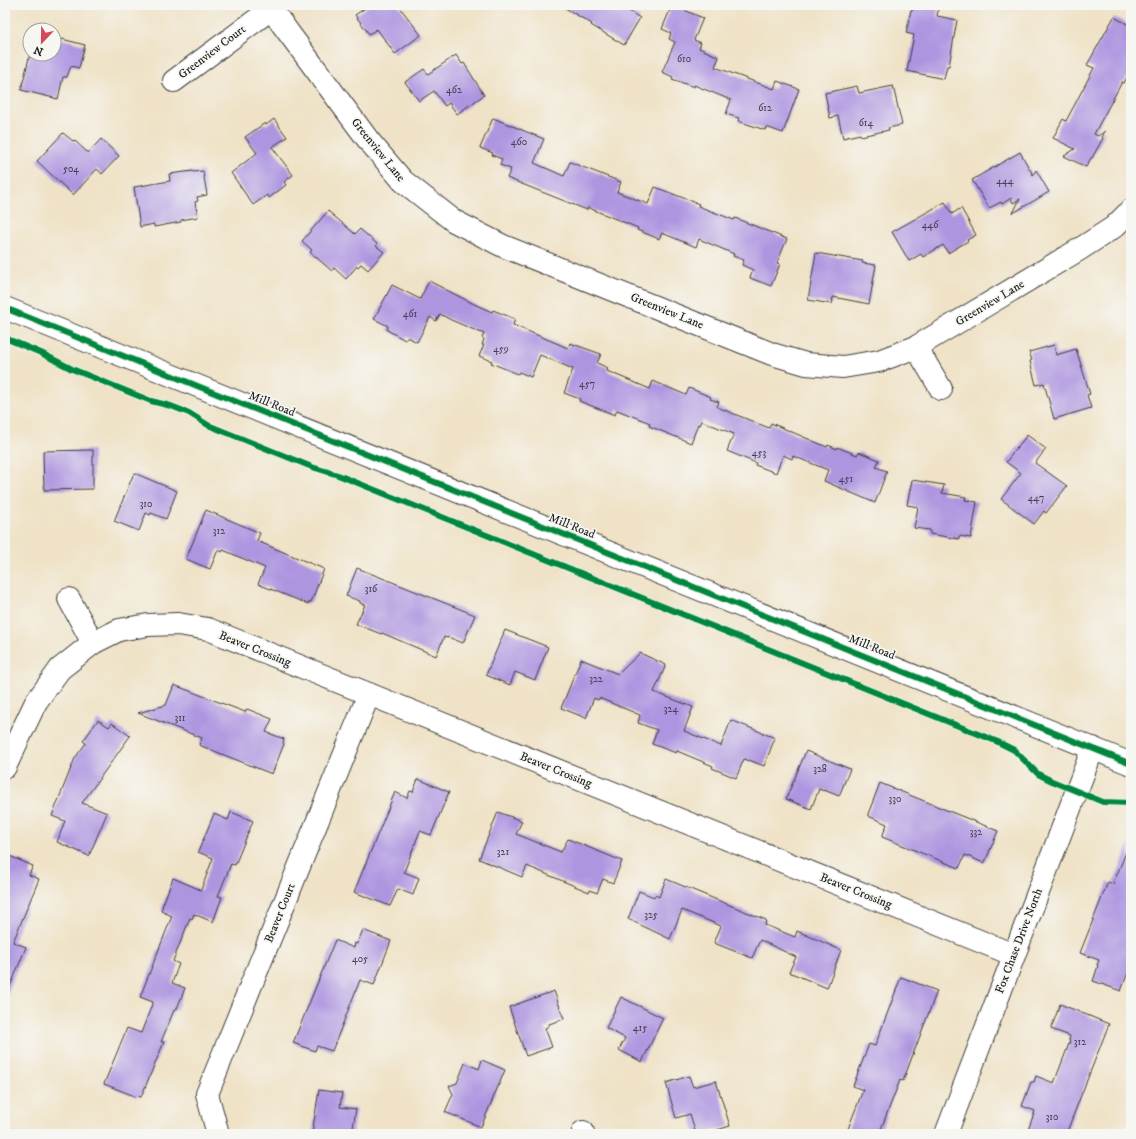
<svg xmlns="http://www.w3.org/2000/svg" width="1136" height="1139" font-family="'IM FELL DW Pica',serif">
<rect width="100%" height="100%" fill="#f6f6f2"/>
<filter id="ink" filterUnits="userSpaceOnUse"><feTurbulence type="fractalNoise" baseFrequency=".025" numOctaves="2"/><feDisplacementMap in="SourceGraphic" scale="8" xChannelSelector="R" yChannelSelector="G"/><feConvolveMatrix kernelMatrix="1 2 1 2 8 2 1 2 1" color-interpolation-filters="sRGB"/></filter>
<filter id="wash" filterUnits="userSpaceOnUse"><feTurbulence type="fractalNoise" baseFrequency=".012" numOctaves="4" result="noise"/><feDisplacementMap in="SourceGraphic" scale="16" xChannelSelector="R" yChannelSelector="G"/><feGaussianBlur stdDeviation="0.9" result="paint"/><feColorMatrix in="noise" values="0 0 0 0 0 0 0 0 0 0 0 0 0 0 0 0 0 1.4 0 .05"/><feComposite in="paint" operator="in"/></filter>
<g filter="url(#wash)">
<rect width="100%" height="100%" fill="#efe2c6"/>
<g id="blocks">
<g fill="#ad95e0">
<polygon points="370,5 398,5 421,35 395,54 377,29 369,34 355,15"/>
<polygon points="560,5 620,5 640,18 624,45 591,25 592,24"/>
<polygon points="672,5 703,18 694,40 701,43 699,48 719,57 715,67 774,89 777,81 799,89 783,133 766,127 765,130 738,121 739,118 726,114 731,100 694,85 694,87 672,79 673,77 662,72 675,42 669,39 671,33 662,29"/>
<polygon points="914,5 939,5 937,16 957,20 949,66 947,66 944,79 907,71 914,35 906,33 911,10 913,10"/>
<polygon points="1114,17 1131,26 1131,70 1124,83 1122,82 1094,134 1098,136 1105,131 1102,138 1103,138 1092,158 1091,158 1086,167 1064,156 1075,149 1053,138 1063,119 1066,121 1094,68 1087,65"/>
<polygon points="54,39 61,41 62,39 85,45 79,68 71,66 67,77 63,77 58,99 21,90 30,54 54,54"/>
<polygon points="456,55 462,64 464,63 484,95 457,114 449,103 445,106 434,91 419,101 405,82 424,69 428,74"/>
<polygon points="857,86 859,93 893,86 902,125 888,128 889,130 861,136 860,134 843,138 838,116 830,118 825,93"/>
<polygon points="493,118 544,139 534,163 564,176 570,162 621,182 617,192 648,204 655,187 699,204 698,206 734,220 735,218 787,239 777,263 780,264 771,286 750,278 753,270 742,265 744,260 733,256 734,254 699,239 696,247 662,233 659,239 637,230 638,228 589,208 587,208 587,210 507,178 511,169 500,165 502,159 492,155 493,153 480,148"/>
<polygon points="274,119 287,137 272,147 293,175 284,182 286,185 269,198 267,195 253,205 231,173 257,153 245,137 265,123 266,125"/>
<polygon points="63,133 73,141 74,140 88,153 101,139 119,156 102,174 97,169 73,195 37,161"/>
<polygon points="1020,152 1033,175 1036,170 1049,192 1013,213 1020,199 1013,203 1011,198 1002,204 1001,202 989,208 972,180"/>
<polygon points="193,171 193,172 203,171 207,195 197,197 198,201 195,202 198,217 181,220 181,222 154,227 154,224 140,227 134,187 170,181 169,174"/>
<polygon points="945,202 952,214 961,208 976,235 967,240 968,241 948,253 943,245 923,257 921,254 909,261 892,232"/>
<polygon points="328,211 355,234 360,229 377,244 376,246 384,252 368,270 361,264 358,267 357,266 346,279 334,268 332,271 310,252 312,250 302,241"/>
<polygon points="816,253 863,261 862,263 876,265 869,304 833,297 832,304 808,300"/>
<polygon points="429,281 474,304 492,312 493,310 515,319 513,325 568,348 570,343 601,354 597,363 608,368 607,371 650,389 653,381 686,395 689,388 711,397 710,399 719,402 717,407 769,428 771,423 827,447 828,445 837,449 837,447 857,455 859,452 879,460 876,467 887,471 875,503 824,481 828,470 793,456 792,459 783,455 776,473 755,465 756,463 727,451 734,434 702,421 700,425 698,424 691,443 649,426 650,423 617,410 615,415 579,401 580,399 564,393 573,369 540,355 531,377 519,372 518,374 491,363 492,361 479,356 484,345 482,345 484,339 482,338 484,334 451,320 440,314 436,321 430,317 417,342 407,337 405,340 387,330 388,326 374,319 392,285 420,299"/>
<polygon points="1054,345 1056,355 1076,349 1090,394 1087,395 1091,408 1054,419 1044,383 1036,385 1030,361 1032,360 1029,352"/>
<polygon points="1027,435 1046,449 1035,463 1067,486 1046,513 1044,511 1034,524 1001,499 1021,473 1006,462"/>
<polygon points="93,450 93,489 44,490 43,451"/>
<polygon points="134,473 177,491 166,519 151,513 150,515 146,513 139,531 114,521"/>
<polygon points="912,480 944,485 942,493 966,497 965,500 977,502 971,538 959,536 959,539 930,534 930,530 914,528 918,507 907,505"/>
<polygon points="206,510 260,533 257,541 324,569 311,602 309,602 308,604 258,584 265,568 223,550 222,552 218,550 210,569 186,559"/>
<polygon points="357,568 475,615 463,643 448,637 448,638 444,637 436,656 382,633 381,634 356,624 365,605 360,603 360,601 346,596"/>
<polygon points="505,630 548,647 535,680 515,672 510,685 486,675"/>
<polygon points="640,653 666,665 654,692 693,707 684,731 721,746 731,720 775,738 764,766 749,760 748,761 744,759 736,778 712,768 713,766 677,751 676,753 652,744 657,730 638,723 640,715 599,698 598,700 594,698 586,718 561,708 581,659 618,674"/>
<polygon points="174,685 245,712 247,709 272,719 266,732 284,739 283,743 284,744 272,774 199,745 202,738 138,713 166,705"/>
<polygon points="98,720 109,727 112,723 130,736 82,803 107,813 89,856 57,842 65,821 52,816 75,758 86,743 83,741"/>
<polygon points="806,751 850,769 839,796 824,790 824,791 819,789 811,809 786,799"/>
<polygon points="418,779 449,792 431,835 420,831 404,872 419,878 413,895 398,889 390,906 354,892 395,792 407,798 410,791 413,792"/>
<polygon points="880,783 998,831 985,862 984,863 965,855 959,868 882,837 887,824 868,816 868,814"/>
<polygon points="231,812 253,821 235,865 231,864 218,896 222,897 213,922 194,914 192,919 190,918 173,961 179,964 172,983 185,988 176,1011 174,1010 161,1042 164,1042 141,1097 138,1096 137,1097 104,1084 127,1028 141,1033 153,1002 140,997 172,916 161,911 163,904 173,878 201,890 213,858 198,852 214,814 228,820"/>
<polygon points="498,812 522,821 516,834 561,852 568,839 622,861 613,883 603,879 597,893 590,890 589,892 527,866 522,877 479,859"/>
<polygon points="1130,843 1131,964 1121,991 1093,981 1098,966 1097,965 1099,960 1080,953 1108,882 1113,884"/>
<polygon points="5,854 33,866 29,875 39,879 13,942 26,947 6,997 5,997"/>
<polygon points="666,879 766,920 765,925 795,937 797,931 841,950 827,988 789,972 796,957 760,940 752,958 714,943 721,926 682,910 670,939 628,919 639,891 654,897 655,895 659,897"/>
<polygon points="363,930 391,941 374,985 360,980 332,1051 317,1046 315,1051 293,1043 335,940 354,948 355,943 357,944"/>
<polygon points="901,977 937,991 903,1081 900,1080 879,1134 846,1134 863,1090 853,1086 869,1044 875,1046"/>
<polygon points="554,991 564,1019 549,1024 549,1026 545,1028 552,1047 526,1056 509,1007"/>
<polygon points="621,997 663,1018 642,1062 619,1050 625,1038 606,1028"/>
<polygon points="1060,1004 1109,1024 1066,1134 1040,1134 1028,1130 1035,1111 1022,1106 1031,1082 1034,1082 1036,1076 1054,1083 1070,1041 1069,1041 1070,1036 1051,1029"/>
<polygon points="482,1060 505,1070 481,1127 445,1112 453,1094 449,1086 457,1083 465,1063 479,1069"/>
<polygon points="689,1076 693,1087 716,1081 730,1126 704,1134 696,1134 690,1114 676,1118 666,1083"/>
<polygon points="319,1090 342,1093 340,1107 356,1109 352,1134 312,1134"/>
</g>
</g>
</g>
<g filter="url(#ink)">
<use href="#blocks" fill-opacity="0" stroke="#3c3a36" stroke-width="1"/>
<g fill="none" stroke-linecap="round" stroke-linejoin="round">
<defs>
<g id="minor">
<polyline points="268,5 369,141 403,181 454,221 503,246 772,354 806,364 843,367 879,361 916,347 1080,249 1114,227 1131,210"/>
<polyline points="174,81 271,9"/>
<polyline points="5,308 1131,764"/>
<polyline points="916,347 941,389"/>
<polyline points="69,599 93,643"/>
<polyline points="5,767 36,702 60,669 93,643 119,630 148,625 178,624 208,629 1014,955"/>
<polyline points="583,1132 583,1134"/>
<polyline points="218,1134 207,1094 369,694"/>
<polyline points="946,1134 1093,748"/>
</g>
</defs>
<use href="#minor" stroke="#3c3a36" stroke-width="24"/>
<use href="#minor" stroke="#fff" stroke-width="22"/>
<defs>
<g id="cycleway">
<polyline points="5,308 1131,764"/>
<polyline points="5,338 41,353 72,369 151,401 171,406 189,413 208,425 312,467 338,475 998,742 1014,750 1038,774 1052,781 1103,802 1131,803"/>
</g>
</defs>
<use href="#cycleway" stroke="#f6f6f2" stroke-width="8"/>
<use href="#cycleway" stroke="#00873e" stroke-width="6"/>
</g>
</g>
<g text-anchor="middle" dominant-baseline="central" stroke-width="3.5" stroke-linejoin="round" paint-order="stroke">
<g font-size="10" fill="#403a4d">
<text x="684" y="59">610</text>
<text x="454" y="90">462</text>
<text x="765" y="108">612</text>
<text x="866" y="123">614</text>
<text x="519" y="142">460</text>
<text x="71" y="169">504</text>
<text x="1005" y="181">444</text>
<text x="930" y="225">446</text>
<text x="410" y="314">461</text>
<text x="501" y="349">459</text>
<text x="587" y="384">457</text>
<text x="759" y="453">453</text>
<text x="846" y="479">451</text>
<text x="1036" y="498">447</text>
<text x="146" y="504">310</text>
<text x="219" y="531">312</text>
<text x="371" y="589">316</text>
<text x="596" y="679">322</text>
<text x="671" y="709">324</text>
<text x="180" y="718">311</text>
<text x="820" y="769">328</text>
<text x="895" y="799">330</text>
<text x="976" y="832">332</text>
<text x="503" y="852">321</text>
<text x="651" y="915">325</text>
<text x="360" y="959">405</text>
<text x="640" y="1028">415</text>
<text x="1080" y="1042">312</text>
<text x="1052" y="1117">310</text>
</g>
<g font-size="12" fill="#1c1c1c" stroke="#f6f6f2">
<text transform="translate(212 52) rotate(-37)">Greenview Court</text>
<text transform="translate(378 150) rotate(51)">Greenview Lane</text>
<text transform="translate(990 303) rotate(-31)">Greenview Lane</text>
<text transform="translate(667 311) rotate(22)">Greenview Lane</text>
<text transform="translate(272 404) rotate(22)">Mill Road</text>
<text transform="translate(572 526) rotate(22)">Mill Road</text>
<text transform="translate(872 647) rotate(22)">Mill Road</text>
<text transform="translate(255 649) rotate(22)">Beaver Crossing</text>
<text transform="translate(556 770) rotate(22)">Beaver Crossing</text>
<text transform="translate(856 891) rotate(22)">Beaver Crossing</text>
<text transform="translate(280 913) rotate(-68)">Beaver Court</text>
<text transform="translate(1019 941) rotate(-69)">Fox Chase Drive North</text>
</g>
</g>
<rect width="1136" height="1139" fill="none" stroke="#f6f6f2" stroke-width="20"/>
<g transform="translate(42 42) rotate(202)"><circle r="19" fill="#f6f6f2" stroke="#9f9f9c"/>
<path d="M0-3L7 15L0 10L-7 15Z" fill="#d1495b"/>
<text y="-6" font-size="11" font-weight="bold" text-anchor="middle" fill="#1c1c1c">N</text>
</g>
</svg>
